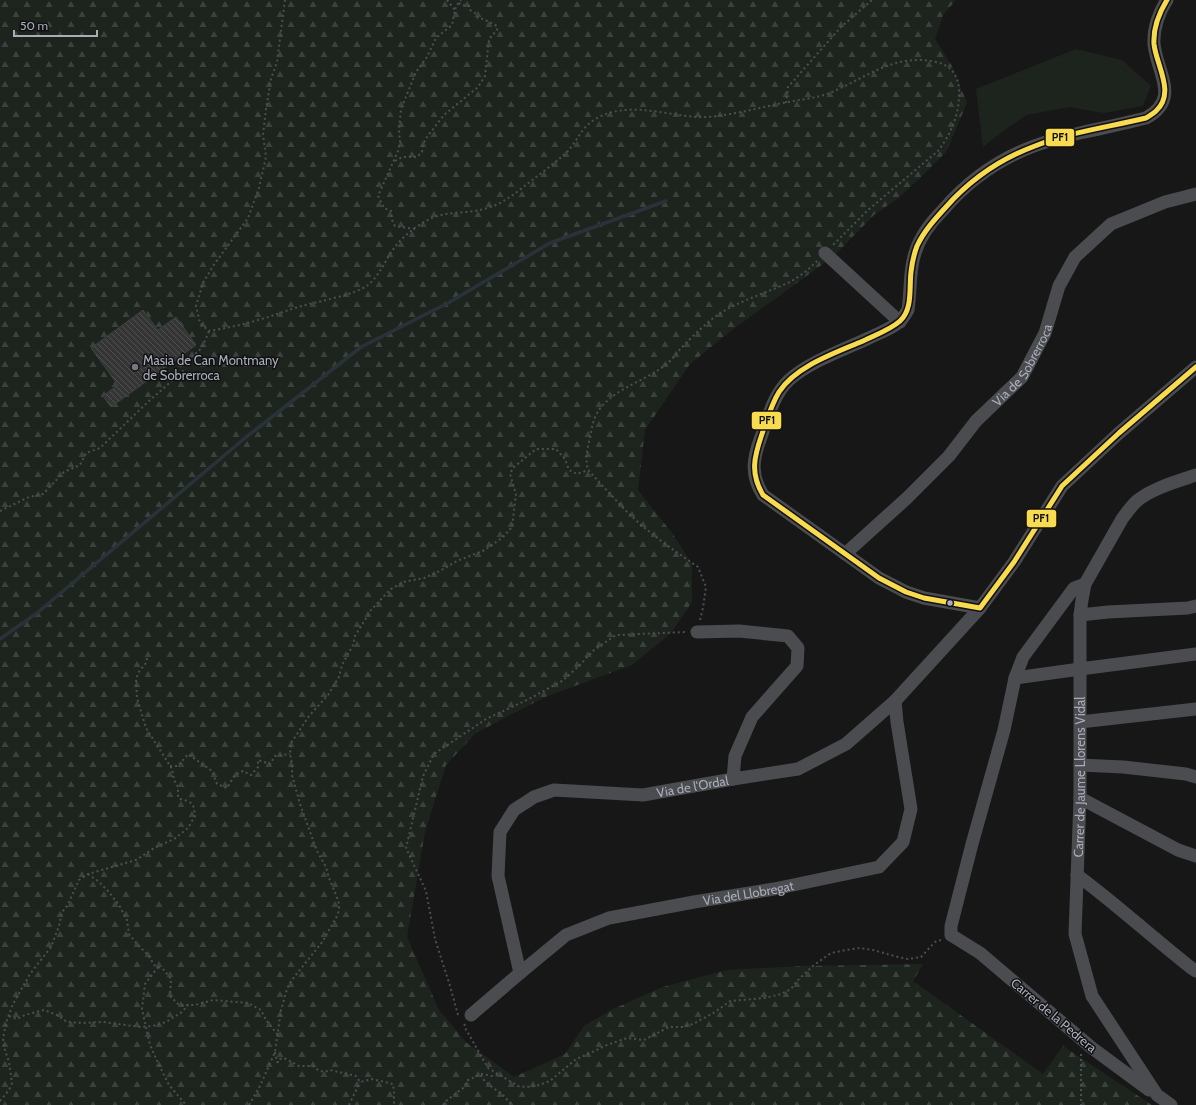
<svg xmlns="http://www.w3.org/2000/svg" width="1196" height="1105" font-family="Cabin,sans-serif">
<defs>
<pattern id="forest-firs" width="22" height="20" patternUnits="userSpaceOnUse"><rect width="22" height="20" fill="#1d241e"/><path d="M5 1l3.5 6h-7zM16 11l3.5 6h-7z" fill="#3b413d"/></pattern>
<pattern id="building-back-hatch" width="6" height="6" patternUnits="userSpaceOnUse"><rect width="6" height="6" fill="#353536"/><path d="M-1 5l2 2M0 0l6 6M5-1l2 2" fill="none" stroke="#4f5051"/></pattern>
</defs>
<rect width="100%" height="100%" fill="#171717"/>
<polygon fill="#1d241e" points="1076,49 1122,60 1151,86 1143,106 1103,113 1069,107 1027,115 1003,131 983,147 976,89"/>
<polygon fill="url(#forest-firs)" points="0,0 956,0 943,15 935,39 952,66 967,103 946,152 920,178 897,199 874,215 834,256 732,330 690,364 645,430 638,490 672,533 692,564 692,602 671,633 632,665 545,697 476,733 446,765 425,832 407,937 439,1010 467,1043 514,1077 565,1054 584,1026 613,1009 663,987 727,970 803,966 923,964 913,981 1043,1074 1063,1046 1152,1105 0,1105"/>
<g fill="none" stroke-linecap="round" stroke-linejoin="round">
<polyline stroke="#2a3239" stroke-width="3.5" points="0,639 37,613 245,438 361,347 448,303 550,243 666,201"/>
</g>
<polygon fill="url(#building-back-hatch)" stroke="#3f4043" points="143,310 158,330 176,317 196,345 111,407 103,396 118,385 91,348"/>
<g fill="none" stroke-linecap="round" stroke-linejoin="round">
<g stroke="#4d4e52" stroke-width="2" stroke-dasharray="2 3" stroke-linecap="butt">
<path d="M 285,0 L 277,62 L 271,79 L 266,109 L 263,135 L 266,157 L 259,188 L 248,218 L 213,266 L 203,283 L 196,306 L 200,323 L 209,331 C 226,328 242,325 258,320 C 273,316 287,310 302,306 C 320,301 354,295 368,285 C 379,276 384,263 392,251 C 400,239 413,228 426,221 C 442,211 462,214 480,210 C 488,208 498,205 505,200 C 514,195 523,187 531,181 C 543,172 556,162 567,152 C 579,139 580,128 597,118 C 629,101 664,115 697,117 C 706,117 715,117 724,115 C 744,112 763,107 783,103 C 797,100 810,99 824,95 C 831,93 838,89 845,86 C 875,71 901,54 936,62 C 951,65 959,76 959,91 C 960,113 951,134 938,151 L 868,210 L 833,245"/>
<polyline points="447,0 455,10"/>
<polyline points="786,103 788,87 841,27 872,0"/>
<polyline points="395,161 402,157 417,157 422,152 423,144 427,137 444,115 478,87 485,76 489,39 497,30 497,26 483,19 478,18 475,13 470,10 469,6 461,5 459,3"/>
<polyline points="415,229 395,226 392,220 391,211 384,208 378,196 398,151 400,142 399,130 401,109 416,72 427,57 436,38 452,25 456,6 461,0"/>
<polyline points="0,511 29,497 43,494 64,472 80,465 86,453 100,448 149,401 183,371 181,366 202,348 209,331"/>
<path d="M 700,620 L 703,608 L 706,587 L 698,567 L 665,544 L 641,525 L 625,510 L 588,470 C 585,459 587,449 590,438 C 591,432 592,426 594,420 C 604,390 647,382 669,362 C 675,356 679,350 685,344 C 696,333 711,318 724,311 C 743,300 763,294 783,285 C 796,280 807,271 817,261"/>
<polyline points="170,766 178,766 188,754 212,771 217,784 227,788 235,775 243,771 251,775 258,767 258,760 270,764 275,756 290,754"/>
<polyline points="88,874 98,881 109,892 119,905 127,920 129,934 137,944 149,956 154,965 164,970 171,979 170,996 179,1005 195,1005 213,1000 248,1003 261,1010 266,1020 278,1035"/>
<polyline points="158,967 145,984 142,1009 150,1045 158,1063 169,1085 186,1105"/>
<polyline points="458,1015 450,986 435,939 426,891 406,848 423,776 434,754 486,719 529,699 562,681 578,667 594,650 616,635 687,632"/>
<polyline points="9,1016 17,1019 25,1015 44,1010 57,1015 67,1022 83,1023 103,1022 140,1027 153,1026 166,1022 182,1012 188,1005"/>
<polyline points="465,1024 464,1026 488,1068 518,1086 526,1087 536,1086 550,1081 576,1059 586,1055 607,1045 627,1038 644,1040 669,1027 682,1027 693,1024 715,1012 730,1001 765,998 781,994 791,989 797,981 814,965 831,953 846,950 860,948 873,950 898,957 908,959 921,957 935,942 941,940"/>
<polyline points="275,1052 277,1062 279,1062 280,1059 284,1058 299,1066 313,1066 318,1070 324,1072 330,1070 356,1076 360,1082 372,1079 393,1084 394,1092 394,1105"/>
<polyline points="1081,1054 1081,1105"/>
<polyline points="481,1075 485,1082 503,1095 512,1105"/>
<path d="M 0,1101 L 9,1090 L 12,1083 L 9,1062 L 4,1047 L 3,1038 L 7,1020 L 13,1004 L 30,974 L 51,947 L 59,926 L 62,912 L 67,906 L 79,880 L 88,874 L 136,860 L 154,848 L 174,839 L 188,828 L 195,816 C 194,803 192,802 180,799 L 178,797 L 178,787 L 174,780 L 172,769 L 146,728 L 137,698 L 136,680 L 138,673 L 146,663 L 147,658"/>
<polyline points="249,1105 260,1086 275,1052 281,1010 287,989 291,981 323,941 337,916 339,910 339,904 336,895 329,878 326,867 317,851 300,804 292,775 292,764 290,754 291,743 309,716 328,695 339,677 342,665 353,645 355,636 371,610 385,595 391,589 403,582 424,578 440,571 457,561 485,550 503,537 512,527 516,494 510,474 513,468 536,449 556,449 565,459 569,470 577,474 588,470"/>
<polyline points="349,1105 360,1082"/>
<polyline points="443,1105 446,1101 463,1088 468,1080 482,1074 492,1076 498,1075"/>
</g>
<g stroke="#4b4c50" stroke-width="13">
<path d="M 1167,0 C 1159,12 1153,29 1154,44 C 1157,73 1181,99 1146,118 C 1125,123 1105,128 1084,132 C 1067,136 1050,140 1034,146 C 999,159 967,182 943,210 C 931,222 920,236 915,253 C 909,270 911,291 908,310 C 905,314 903,319 899,322 C 891,329 879,333 869,338 C 845,349 809,362 789,380 C 773,395 768,418 761,437 C 753,458 750,475 763,495 L 879,578 L 906,592 L 924,598 L 980,608 L 1014,562 L 1062,486 L 1119,433 L 1196,367"/>
<polyline points="825,253 900,322"/>
<path id="s1" d="M 845,554 L 907,498 L 949,456 L 976,421 L 1022,377 L 1045,333 L 1059,286 L 1075,257 L 1111,224 L 1165,202 L 1196,194"/>
<polyline points="1080,615 1108,612 1188,608 1196,606"/>
<polyline points="697,632 739,631 788,636 798,648 797,666 752,717 735,756 733,779"/>
<polyline points="1015,678 1023,657 1074,588 1085,584"/>
<polyline points="1080,722 1196,709"/>
<polyline points="1080,765 1123,767 1186,774 1196,777"/>
<polyline points="1080,798 1178,850 1196,856"/>
<path d="M 1077,875 C 1116,904 1152,937 1190,967 L 1196,971"/>
<path id="s2" d="M 520,973 L 498,876 L 500,832 L 514,810 L 534,797 L 554,790 L 643,795 L 733,779 L 798,769 L 846,744 L 895,701 L 980,608"/>
<path id="s3" d="M 471,1015 L 520,973 L 566,935 L 609,918 L 694,902 L 774,889 L 879,867 L 903,842 L 911,809 L 897,722 L 895,701"/>
<polyline points="1149,1090 1092,1048 980,953 951,935 951,926 972,844 1004,730 1015,678 1080,669 1196,654"/>
<path id="s4" d="M 1171,1105 L 1157,1095 L 1092,996 L 1075,934 L 1080,798 L 1080,615 L 1082,600 L 1085,584 L 1122,519 C 1127,512 1132,505 1138,500 C 1153,488 1178,481 1196,475"/>
</g>
<defs>
<path id="bus-1" d="M 1167,0 C 1159,13 1153,28 1154,44 C 1156,65 1176,93 1156,111 C 1153,114 1149,116 1146,118 C 1109,127 1070,132 1035,146 C 1000,159 970,180 946,207 C 935,219 924,231 917,246 C 914,254 912,263 911,272 C 909,288 913,309 900,321 C 890,330 875,335 863,341 C 835,353 796,366 779,392 C 771,405 767,420 762,434 C 754,457 750,473 763,495 L 879,578 L 906,592 L 924,598 L 980,608 L 1014,562 L 1062,486 L 1119,433 L 1196,367"/>
</defs>
<use href="#bus-1" stroke="#111113" stroke-width="8"/>
<use href="#bus-1" stroke="#f9db4f" stroke-width="5"/>
</g>
<circle fill="#757880" stroke="#111113" stroke-width="1.5" cx="135" cy="367" r="4"/>
<circle fill="#a8adb8" stroke="#111113" stroke-width="1.5" cx="950" cy="603" r="3.5"/>
<g text-anchor="middle" dominant-baseline="central" stroke-width="3" stroke-linejoin="round" paint-order="stroke">
<g font-size="13" fill="#a8adb8" stroke="#111113" text-anchor="start">
<text x="143" y="360">Masia de Can Montmany<tspan x="143" dy="15">de Sobrerroca</tspan></text>
</g>
<g font-size="13" fill="#a8adb8" stroke="#111113">
<text stroke="none"><textPath href="#s1" startOffset="261">Via de Sobrerroca</textPath></text>
<text stroke="none"><textPath href="#s4" startOffset="357">Carrer de Jaume Llorens Vidal</textPath></text>
<text stroke="none"><textPath href="#s2" startOffset="354">Via de l'Ordal</textPath></text>
<text stroke="none"><textPath href="#s3" startOffset="312">Via del Llobregat</textPath></text>
<text transform="translate(1054 1015) rotate(40)">Carrer de la Pedrera</text>
</g>
</g>
<g stroke="#111113" stroke-width="1.5">
<rect x="1045" y="128" width="30" height="19" rx="4" fill="#f9db4f"/>
<rect x="751" y="411" width="31" height="19" rx="4" fill="#f9db4f"/>
<rect x="1026" y="509" width="31" height="19" rx="4" fill="#f9db4f"/>
</g>
<g font-size="11" text-anchor="middle" font-weight="bold" fill="#111">
<text x="1060" y="141">PF1</text>
<text x="767" y="424">PF1</text>
<text x="1041" y="522">PF1</text>
</g>
<path d="M14 30v6h83v-6" fill="none" stroke="#a8adb8" stroke-width="2"/>
<text x="20" y="30" font-size="12" fill="#a8adb8" stroke="#111113" stroke-width="3" paint-order="stroke">50 m</text>
</svg>
